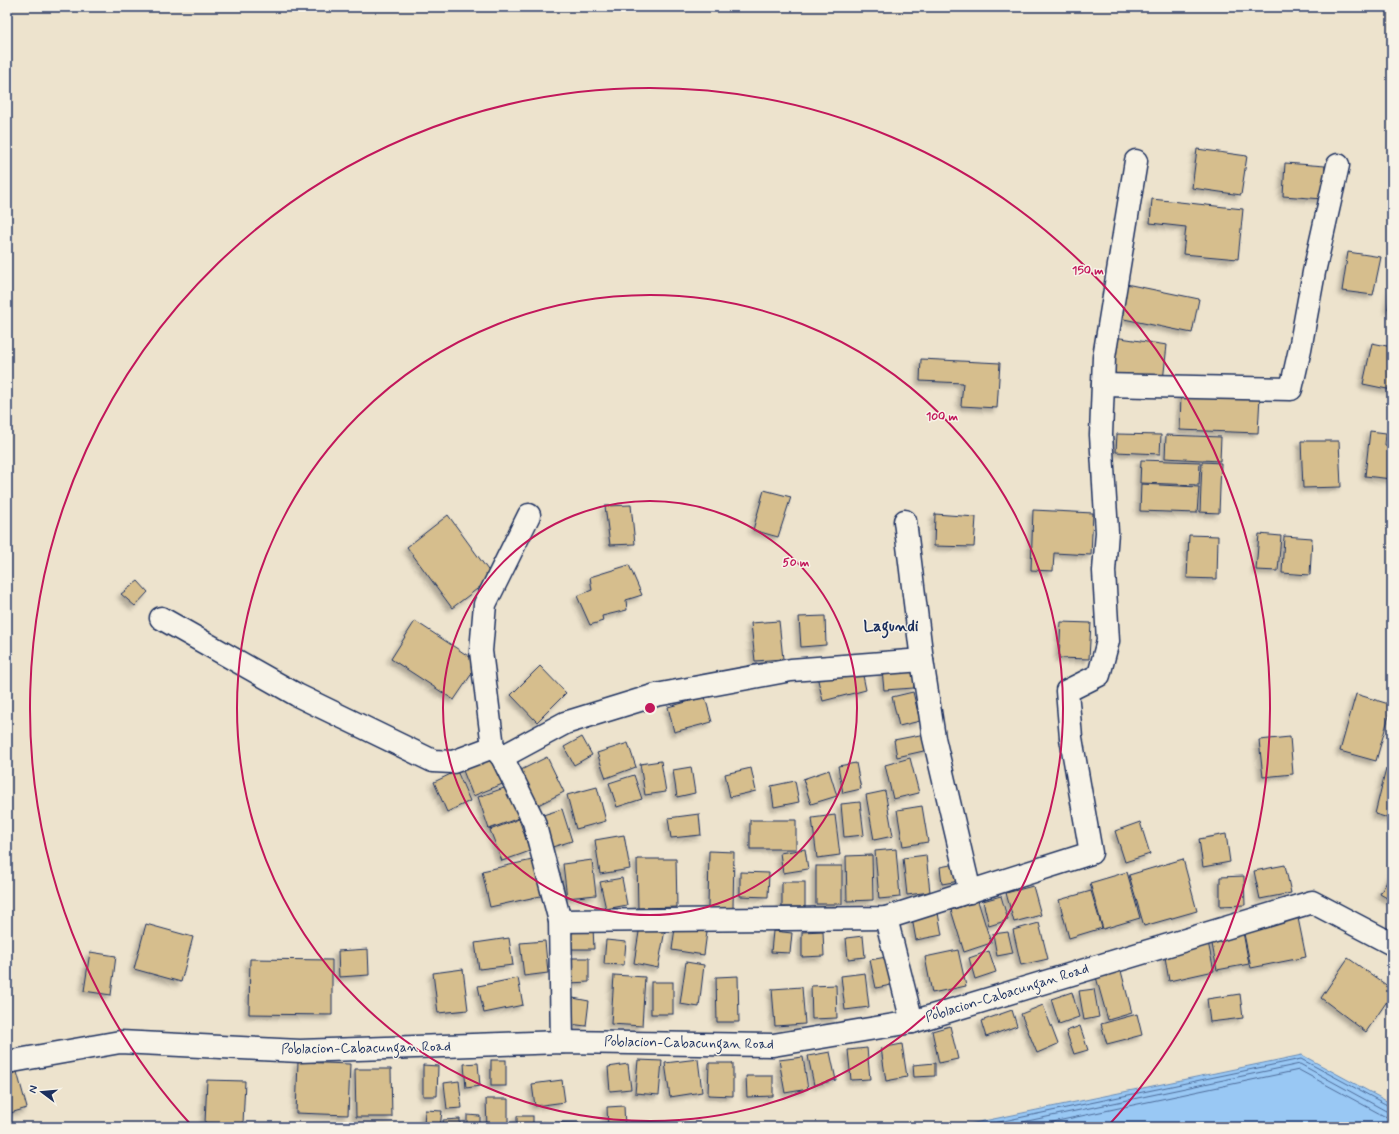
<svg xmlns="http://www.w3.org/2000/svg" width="1399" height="1134" font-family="Mynerve,sans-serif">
<defs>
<filter id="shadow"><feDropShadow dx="-3.5" dy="3.5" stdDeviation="2" flood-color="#0004"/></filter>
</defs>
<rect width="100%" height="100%" fill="#ede3cd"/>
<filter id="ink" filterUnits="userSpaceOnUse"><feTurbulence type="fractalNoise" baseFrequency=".025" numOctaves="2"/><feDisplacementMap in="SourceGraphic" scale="8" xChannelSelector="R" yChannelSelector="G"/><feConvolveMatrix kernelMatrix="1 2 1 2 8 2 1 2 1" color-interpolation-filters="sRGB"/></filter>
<g filter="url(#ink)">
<polygon fill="#99c8f4" stroke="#678bb8" points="1302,1055 1392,1104 1392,1127 955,1127"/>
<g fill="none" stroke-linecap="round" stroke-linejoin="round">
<g stroke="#4d6c9a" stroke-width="1">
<polyline points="975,1127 1301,1059 1389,1106 1392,1107"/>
<polyline points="999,1127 1300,1064 1386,1111 1392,1112"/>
<polyline points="1029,1127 1299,1070 1384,1116 1392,1118"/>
</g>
</g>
<g fill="#d6be8d" stroke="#1b2f5e" filter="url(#shadow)">
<polygon points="1197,149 1247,156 1241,195 1192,188"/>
<polygon points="1285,163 1325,166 1323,199 1283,196"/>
<polygon points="1152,199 1243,209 1238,259 1183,254 1186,227 1150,223"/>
<polygon points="1348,252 1381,257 1373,295 1342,291"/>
<polygon points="1126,284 1199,299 1192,333 1119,318"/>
<polygon points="1392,288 1392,310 1388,309"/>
<polygon points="1114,337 1167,345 1163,381 1109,377"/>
<polygon points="1372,343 1392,347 1392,390 1363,384"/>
<polygon points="921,359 1000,363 997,408 961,406 963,383 920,381"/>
<polygon points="1181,393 1260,396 1258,433 1180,430"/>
<polygon points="1370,431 1386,433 1385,445 1392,446 1392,479 1365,476"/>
<polygon points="1117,434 1161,435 1160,454 1116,452"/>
<polygon points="1166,435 1221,437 1220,461 1165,458"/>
<polygon points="1301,441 1339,441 1341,487 1303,488"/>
<polygon points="1141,460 1200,462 1199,485 1140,483"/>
<polygon points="1202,462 1221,463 1219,513 1200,512"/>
<polygon points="1141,484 1199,487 1197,513 1140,511"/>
<polygon points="764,490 791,497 778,537 753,530"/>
<polygon points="631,505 635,544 610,545 605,506"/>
<polygon points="1033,510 1093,513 1091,555 1054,553 1053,571 1031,570"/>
<polygon points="935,514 976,517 974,547 934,546"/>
<polygon points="448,515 493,577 452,608 407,547"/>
<polygon points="1259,534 1281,536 1278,571 1256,570"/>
<polygon points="1189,535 1218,536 1217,579 1187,578"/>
<polygon points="1284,536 1312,538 1310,575 1282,573"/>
<polygon points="629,565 642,595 626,600 627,610 602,616 603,621 590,625 577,596 592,590 590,577"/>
<polygon points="138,581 148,592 135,606 121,594"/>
<polygon points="825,616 826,645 801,647 799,617"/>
<polygon points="415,621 479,663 454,700 391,659"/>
<polygon points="779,621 783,659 755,661 751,623"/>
<polygon points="1061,622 1091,623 1089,659 1059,658"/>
<polygon points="540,666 566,693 537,722 511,695"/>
<polygon points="861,666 866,690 823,701 817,676"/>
<polygon points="913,667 914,688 884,690 882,670"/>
<polygon points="913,692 920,721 899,726 892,697"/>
<polygon points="1356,694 1392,705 1376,761 1340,751"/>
<polygon points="705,697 712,722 674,732 668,707"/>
<polygon points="925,734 928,750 897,757 894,740"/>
<polygon points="582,737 592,755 574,765 564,747"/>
<polygon points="1290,737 1293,774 1263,777 1259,740"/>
<polygon points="628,743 636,767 606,778 597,753"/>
<polygon points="493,755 505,783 473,796 462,768"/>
<polygon points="547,757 564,792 536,806 519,771"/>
<polygon points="910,758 919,793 893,799 885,765"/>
<polygon points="661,761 666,792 645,795 640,764"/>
<polygon points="856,763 861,789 843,793 838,766"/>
<polygon points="691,767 695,793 677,797 673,770"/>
<polygon points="751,768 756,791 730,797 725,774"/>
<polygon points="1386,769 1392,771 1392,819 1375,814"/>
<polygon points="829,770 837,796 811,804 803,779"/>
<polygon points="457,771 470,801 447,812 434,782"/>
<polygon points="634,775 642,799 617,807 609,783"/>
<polygon points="795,781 799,802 774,807 771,786"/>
<polygon points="507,787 519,818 489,829 478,797"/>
<polygon points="597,787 606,821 576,829 567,795"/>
<polygon points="885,791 893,836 874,840 866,795"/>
<polygon points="860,802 864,835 844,837 841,804"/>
<polygon points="922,806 928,842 903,846 897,810"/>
<polygon points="562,809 572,841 549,848 540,816"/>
<polygon points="699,814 701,835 671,838 668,818"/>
<polygon points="835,815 840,855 817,858 812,818"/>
<polygon points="519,819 530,851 502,861 490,830"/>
<rect x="750" y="820" width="46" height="29"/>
<polygon points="1140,822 1150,854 1125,862 1115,831"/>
<polygon points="1226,834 1230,862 1203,867 1199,839"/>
<polygon points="624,835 630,869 600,874 595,840"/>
<polygon points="805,849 808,869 783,873 780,853"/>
<polygon points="896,849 900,897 879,899 875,851"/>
<polygon points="709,851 734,852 733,909 708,908"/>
<polygon points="872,855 873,900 847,901 846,856"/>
<polygon points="926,855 930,892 907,895 903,858"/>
<polygon points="537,859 545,895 490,907 482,871"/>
<polygon points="637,859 676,859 677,907 638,908"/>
<polygon points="1183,859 1197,911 1144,926 1129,875"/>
<polygon points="592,860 596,895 567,898 563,864"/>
<polygon points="956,864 959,881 942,884 940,867"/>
<polygon points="1285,865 1291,893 1260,899 1254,871"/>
<rect x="816" y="866" width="26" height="38"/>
<polygon points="740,872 769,873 768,897 740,896"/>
<polygon points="1127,872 1140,918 1103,929 1090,883"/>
<polygon points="1392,873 1392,901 1380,894"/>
<polygon points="1244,876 1245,905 1220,906 1220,877"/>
<polygon points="622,878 627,905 606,909 600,882"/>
<rect x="782" y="882" width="23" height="25"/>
<polygon points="1033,886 1041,915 1014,922 1006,893"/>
<polygon points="1091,891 1102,928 1069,938 1059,900"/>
<polygon points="1001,896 1008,920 989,926 983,901"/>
<polygon points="978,901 991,943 964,952 951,910"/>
<polygon points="938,913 942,935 916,940 912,918"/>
<polygon points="1298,918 1306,957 1251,968 1243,929"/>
<polygon points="1039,923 1048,959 1021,965 1013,930"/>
<polygon points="146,924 193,937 181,982 134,969"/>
<polygon points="640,926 665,930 658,968 634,963"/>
<polygon points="566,927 593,927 594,949 566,949"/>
<polygon points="675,928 707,932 704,955 672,950"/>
<polygon points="773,931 792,933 790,953 771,952"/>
<polygon points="823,931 824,956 802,957 802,932"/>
<polygon points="1008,932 1013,953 997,956 993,934"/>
<polygon points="1243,932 1249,964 1217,970 1211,939"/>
<polygon points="863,936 865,957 848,959 846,938"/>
<polygon points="509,938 513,965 479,969 475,943"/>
<polygon points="606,940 626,942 624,965 604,964"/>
<polygon points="545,941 548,973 524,976 520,943"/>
<polygon points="1208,942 1214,971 1169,981 1164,951"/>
<polygon points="368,949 369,975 339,977 338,951"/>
<polygon points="958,950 966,986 932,993 925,957"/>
<polygon points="989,951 996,972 975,979 969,958"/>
<polygon points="90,952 116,956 111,995 84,991"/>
<polygon points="886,957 891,985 876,988 870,960"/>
<polygon points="567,958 589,958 589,982 568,983"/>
<polygon points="1348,958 1392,989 1392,994 1366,1032 1321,998"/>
<polygon points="250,959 332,960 332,1015 249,1014"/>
<polygon points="686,962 704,965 699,1007 680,1004"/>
<polygon points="463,969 468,1010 438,1013 433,973"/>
<polygon points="1121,971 1132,1013 1108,1020 1096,977"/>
<polygon points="865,973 869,1007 845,1010 841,976"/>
<polygon points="614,975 645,977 642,1026 611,1024"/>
<polygon points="738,976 739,1022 717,1022 716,977"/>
<polygon points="518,978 523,1005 484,1013 478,986"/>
<rect x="651" y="982" width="22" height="32"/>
<polygon points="836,985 837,1018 812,1019 811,986"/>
<polygon points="802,987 805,1024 775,1026 772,989"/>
<polygon points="1094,989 1099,1017 1084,1020 1079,991"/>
<polygon points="1072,992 1079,1017 1059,1024 1051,999"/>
<polygon points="1240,994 1243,1018 1210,1022 1207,999"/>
<polygon points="573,998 589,1001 586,1026 570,1024"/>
<polygon points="1043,1005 1058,1044 1037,1053 1021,1014"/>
<polygon points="1012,1010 1017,1026 986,1037 981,1021"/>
<polygon points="1137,1014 1142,1035 1107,1044 1101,1024"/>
<polygon points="950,1026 958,1059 939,1063 932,1031"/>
<polygon points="1080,1026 1088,1050 1074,1054 1066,1031"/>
<polygon points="902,1044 907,1077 886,1081 881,1048"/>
<polygon points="867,1048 870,1079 851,1080 848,1050"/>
<polygon points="830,1052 836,1080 814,1085 808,1056"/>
<polygon points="803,1057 808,1089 785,1093 779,1060"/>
<polygon points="698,1059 702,1092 670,1097 665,1063"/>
<rect x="491" y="1060" width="15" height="26"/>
<polygon points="638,1060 662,1061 659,1095 635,1093"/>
<polygon points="298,1062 350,1064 348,1115 296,1113"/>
<polygon points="478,1063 480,1086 466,1088 464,1064"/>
<polygon points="709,1063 733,1063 733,1096 708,1095"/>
<polygon points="935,1063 935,1076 914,1077 913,1065"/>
<polygon points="628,1064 631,1089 610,1091 608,1067"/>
<polygon points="423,1065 438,1066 437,1096 423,1096"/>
<polygon points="355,1069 391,1069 392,1117 356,1117"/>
<polygon points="17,1072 27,1108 7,1114 7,1075"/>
<polygon points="746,1076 773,1076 773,1096 747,1097"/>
<polygon points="207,1080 245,1081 243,1124 205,1123"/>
<polygon points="562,1080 565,1102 535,1106 532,1084"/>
<polygon points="459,1081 462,1108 447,1109 444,1083"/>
<polygon points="486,1099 508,1099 508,1127 487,1127"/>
<polygon points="624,1106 625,1127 608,1127 607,1107"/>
<polygon points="425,1110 442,1111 440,1127 424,1127"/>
<polygon points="467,1115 480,1116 480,1127 467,1127"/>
<rect x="517" y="1116" width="16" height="11"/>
<polygon points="460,1119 460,1127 444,1127 443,1120"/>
<polygon points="541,1122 579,1123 579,1127 541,1127"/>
</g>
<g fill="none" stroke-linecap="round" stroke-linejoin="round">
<defs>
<g id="minor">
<polyline points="1103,385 1291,389 1300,349 1314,272 1338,165"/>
<polyline points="529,515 485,604 481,651 493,747 502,757 534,822 560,921 562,1042"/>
<polyline points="905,521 922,660 934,738 970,892"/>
<polyline points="161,618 297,695 433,761 453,762 493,747"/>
<polyline points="502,757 565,723 656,695 791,670 922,660"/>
<polyline points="886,918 912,1022"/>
<polyline points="560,921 886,918 1091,853 1071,738 1067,691 1099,675 1108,641 1104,571 1107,532 1101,435 1104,357 1136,161"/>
</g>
<polyline id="tertiary" points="7,1062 120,1042 300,1051 562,1042 773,1045 912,1022 1312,902 1392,944"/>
</defs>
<use href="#minor" stroke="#1b2f5e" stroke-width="25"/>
<use href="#tertiary" stroke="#1b2f5e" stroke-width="25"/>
<use href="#minor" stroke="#f7f3e8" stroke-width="22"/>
<use href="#tertiary" stroke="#f7f3e8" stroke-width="22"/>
</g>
</g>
<g fill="none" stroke="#c2185b" stroke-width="2">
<circle cx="650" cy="708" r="207"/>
<circle cx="650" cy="708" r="413"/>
<path d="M193 1127A620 620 0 1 1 1107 1127"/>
</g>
<g text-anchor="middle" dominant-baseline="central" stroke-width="3" stroke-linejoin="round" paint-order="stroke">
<g font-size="14" fill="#1b2f5e" stroke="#f7f3e8">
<text transform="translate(1007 993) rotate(-17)">Poblacion-Cabacungan Road</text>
<text transform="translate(689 1043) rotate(1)">Poblacion-Cabacungan Road</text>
<text transform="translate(366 1048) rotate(-1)">Poblacion-Cabacungan Road</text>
</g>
<g font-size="16" font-weight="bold" fill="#1b2f5e" stroke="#f7f3e8">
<text x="891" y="626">Lagundi</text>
</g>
</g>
<circle cx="650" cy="708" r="6" fill="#c2185b" stroke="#f7f3e8" stroke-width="2"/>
<g font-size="12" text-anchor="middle" font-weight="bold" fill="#c2185b" stroke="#f7f3e8" stroke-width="3" stroke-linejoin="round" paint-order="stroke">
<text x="1088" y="274">150 m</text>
<text x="942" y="420">100 m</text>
<text x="796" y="566">50 m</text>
</g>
<rect width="1399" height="1134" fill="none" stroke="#f7f3e8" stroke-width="24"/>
<rect x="12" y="12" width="1375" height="1110" fill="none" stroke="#1b2f5e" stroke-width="1.5" filter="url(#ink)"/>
<g transform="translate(42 1092) rotate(286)" stroke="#f7f3e8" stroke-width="3" paint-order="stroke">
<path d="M0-3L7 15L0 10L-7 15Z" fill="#1b2f5e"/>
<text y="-6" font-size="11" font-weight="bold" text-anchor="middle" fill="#1b2f5e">N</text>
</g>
</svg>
